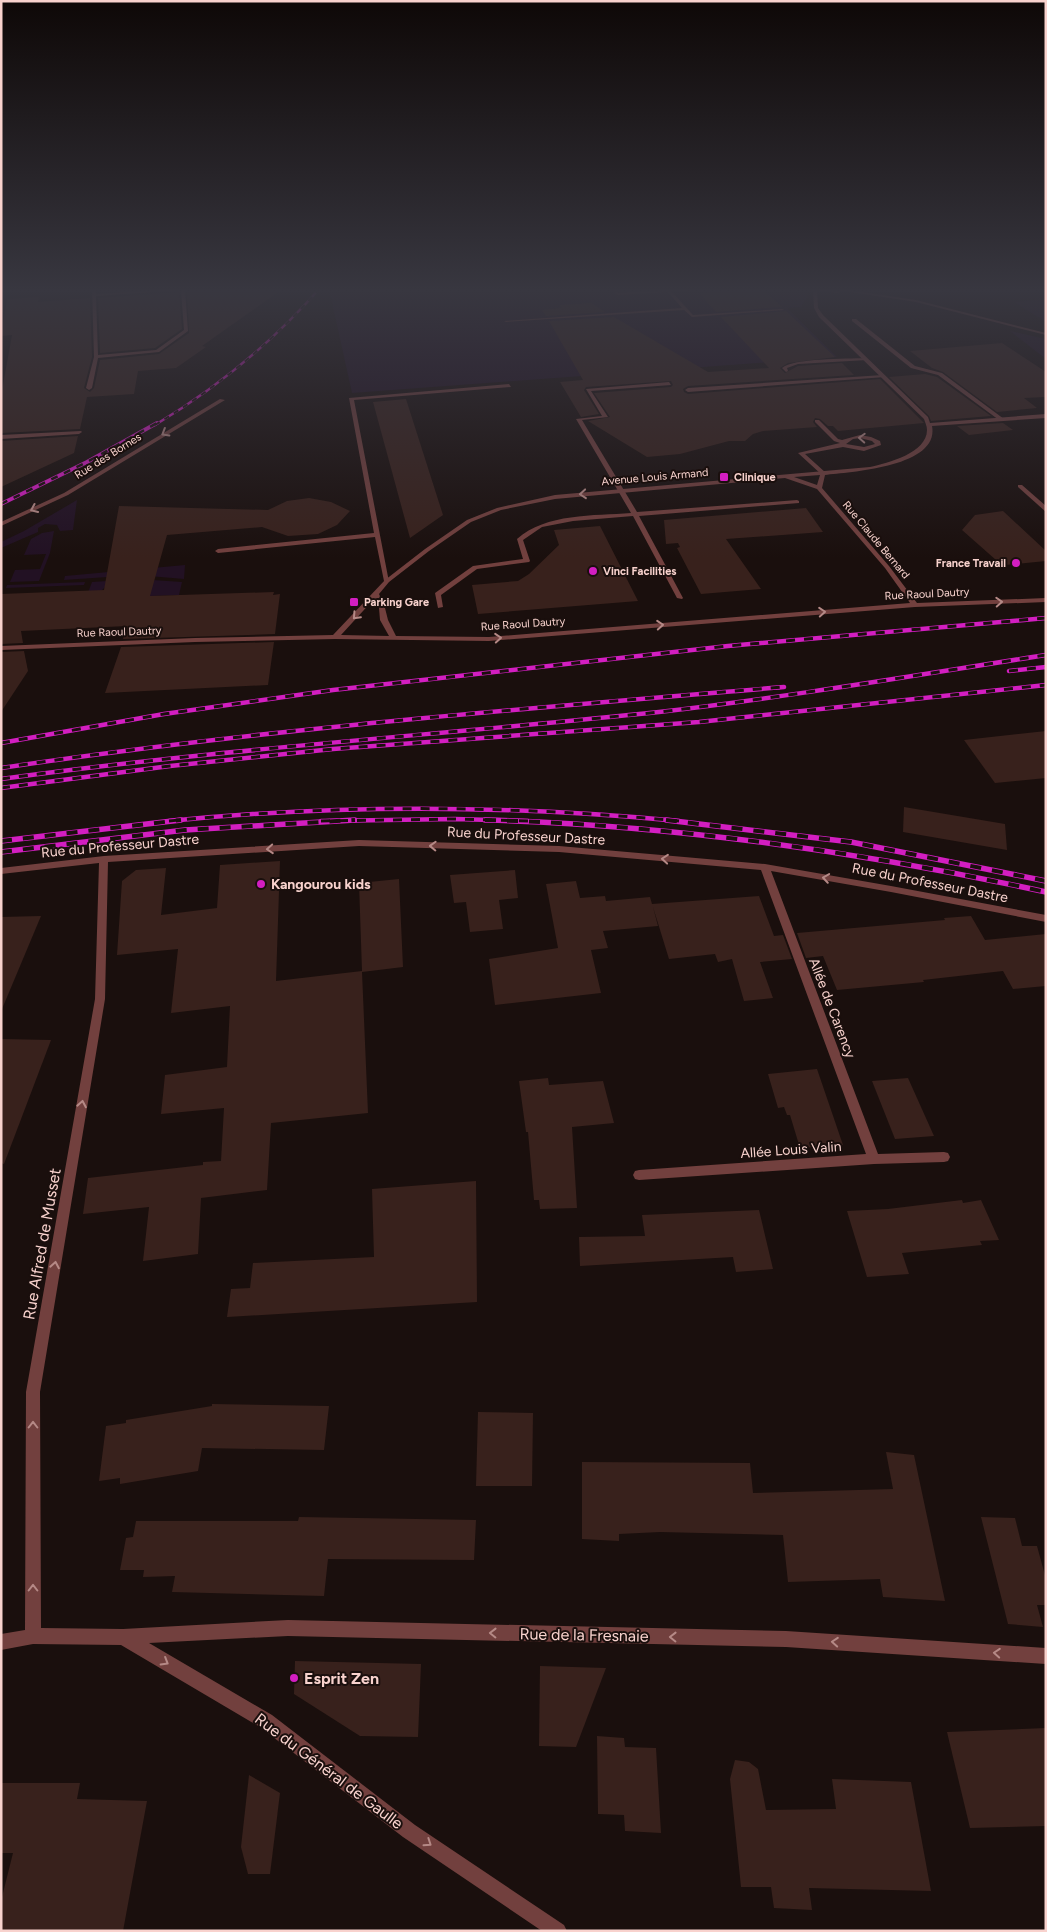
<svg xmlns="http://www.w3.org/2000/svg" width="1047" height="1932" font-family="Figtree,sans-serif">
<rect width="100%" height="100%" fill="#1a0f0d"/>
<g fill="#221123">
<polygon points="333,288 796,288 809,294 801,307 787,308 837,357 352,393 330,293"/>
<polygon points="1046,299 1046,322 1014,302"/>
<polygon points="1010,331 1046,339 1046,359"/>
<polygon points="77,500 73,530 60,531 57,525 45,524 38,528 38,532 1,548 1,542 24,531"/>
<polygon points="54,531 50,553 39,581 10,582 15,570 40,569 46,554 24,555 31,539 42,533"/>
<polygon points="185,565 184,579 137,575 64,580 65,576"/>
<polygon points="138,579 182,582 179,595 150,596 106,586 96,596 86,598 92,582"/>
<polygon points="85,582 84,585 6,588 7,585"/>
</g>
<g fill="#38211c">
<polygon points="199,288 284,288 202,346 206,347 176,368 138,371 134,394 87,397 80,429 1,433 1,396 12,335 1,336 7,299 39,297 38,302 90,298 92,357 84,388 90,392 94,388 100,360 159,354 189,333 187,292"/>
<polygon points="762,289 782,307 716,312 699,293"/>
<polygon points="179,292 182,329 155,348 100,353 98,298"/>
<polygon points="591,303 605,312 546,316 542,310 561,308 560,305"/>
<polygon points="786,311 835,357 788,363 780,368 785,373 798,366 842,363 854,375 688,386 683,389 684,392 688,394 880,379 924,423 838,431 833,426 828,426 820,419 815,418 813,422 817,427 763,431 753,434 745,441 729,441 680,454 647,457 588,421 610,417 594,393 671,387 673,385 671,381 586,387 584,390 599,414 581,417 560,382 583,380 549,321 614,317 708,372 769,368 721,317"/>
<polygon points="1002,343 1046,372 1046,397 1024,398 1037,408 997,412 943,372 932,368 910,351"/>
<polygon points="925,374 937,377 991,416 931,421 929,416 889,377"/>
<polygon points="406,399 443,515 410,538 373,402"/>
<polygon points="1003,423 1013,430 969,435 957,426"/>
<polygon points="78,436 74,453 1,487 1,441"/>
<polygon points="309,498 331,502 350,511 337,525 318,534 288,536 262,527 167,535 150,596 274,592 273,595 280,594 275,634 123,639 127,626 21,631 23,643 1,644 1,594 104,590 119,506 268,510 287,501"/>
<polygon points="806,508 823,532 726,539 761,589 701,594 677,548 680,547 678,543 666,544 664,520"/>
<polygon points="1003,511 1046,551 1046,561 1005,565 1000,560 996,560 962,530 975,515"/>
<polygon points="600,526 638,601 478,614 472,585 518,581 529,574 559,545 554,530"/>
<polygon points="274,642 268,685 105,693 121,647"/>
<polygon points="24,651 28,671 1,712 1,652"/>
<polygon points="1046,731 1046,778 995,783 964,740"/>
<polygon points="904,807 1005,824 1007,850 903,832"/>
<polygon points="280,861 276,981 362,971 359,883 399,879 403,967 362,972 368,1113 271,1123 267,1190 201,1198 198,1254 143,1261 149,1207 83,1214 88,1178 203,1165 203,1162 221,1161 224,1108 161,1114 165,1075 227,1067 230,1006 171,1013 178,949 117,955 122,881 136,870 166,868 161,915 217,908 220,865"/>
<polygon points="515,870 518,898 499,900 503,929 470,932 466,902 454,903 450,875"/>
<polygon points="576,881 580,898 605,896 606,901 650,897 652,904 759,896 774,936 783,935 792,959 760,962 773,998 744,1001 732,959 718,962 715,954 669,959 653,907 658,926 603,931 608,948 591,950 601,993 495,1005 489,959 558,948 546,884"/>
<polygon points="41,916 2,1009 1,1009 1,917"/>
<polygon points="971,916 985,940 1046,934 1046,986 1013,989 1003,971 923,980 924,982 837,990 823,956 806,958 797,933 945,920 944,918"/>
<polygon points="1,1039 51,1040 4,1164 1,1163"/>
<polygon points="817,1069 843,1145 800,1148 790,1115 787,1115 784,1107 778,1108 768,1074"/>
<polygon points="548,1078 549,1085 603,1081 614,1123 572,1127 577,1208 540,1209 539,1200 534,1200 528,1132 526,1132 519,1081"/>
<polygon points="908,1078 934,1136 895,1139 872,1081"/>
<polygon points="476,1181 477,1302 227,1317 231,1289 250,1288 253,1263 374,1257 372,1189"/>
<polygon points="962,1200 963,1203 981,1200 999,1240 980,1241 982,1245 902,1253 909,1274 867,1277 847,1211 888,1209"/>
<polygon points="759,1210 773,1269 736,1272 733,1257 580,1266 579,1237 645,1236 642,1215"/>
<polygon points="212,1404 329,1406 324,1450 202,1448 198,1471 120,1484 120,1478 99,1481 106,1426 126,1423 126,1420 212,1406"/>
<polygon points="478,1412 533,1413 532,1486 476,1486"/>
<polygon points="886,1452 914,1455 945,1601 883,1597 880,1579 788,1582 783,1535 660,1532 619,1534 619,1541 582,1539 582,1462 750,1463 753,1493 893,1489"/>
<polygon points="299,1517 476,1520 474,1560 328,1559 324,1596 172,1592 175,1576 143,1577 144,1570 120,1570 126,1538 133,1537 136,1521 298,1521"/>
<polygon points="981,1517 1015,1518 1022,1546 1037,1546 1046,1579 1046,1605 1037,1605 1043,1627 1008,1624"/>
<polygon points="295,1661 421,1664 418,1737 360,1736 294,1694"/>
<polygon points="540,1666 606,1668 576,1747 539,1746"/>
<polygon points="1046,1728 1046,1826 970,1828 947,1732"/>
<polygon points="597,1736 624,1738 625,1747 656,1748 661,1833 625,1831 624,1815 598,1814"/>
<polygon points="735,1760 749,1762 758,1769 766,1810 836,1809 832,1779 911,1782 931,1891 809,1888 812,1910 774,1908 771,1887 741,1887 730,1779"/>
<polygon points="249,1775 280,1793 270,1874 248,1874 241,1847"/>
<polygon points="1,1783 80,1783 77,1799 147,1801 123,1931 1,1931 1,1901 13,1853 1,1853"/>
</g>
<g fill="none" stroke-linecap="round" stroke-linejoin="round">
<g fill="#72403e" fill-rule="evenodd">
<polygon points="611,288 615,288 618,293 689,289 688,291 672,292 693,315 782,309 784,310 692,317 684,310 506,322 504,321 682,308 668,292 617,295"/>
<polygon points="852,319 856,319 915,366 942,373 1004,419 999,420 938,375 911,368 852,321"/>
<path d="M 865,358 L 867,360 L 798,364 L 787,368 L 788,371 L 786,372 L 782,368 C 793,358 847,359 865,358 Z"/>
<polygon points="883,375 885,377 688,392 685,390 688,388"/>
<path d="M 669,382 L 671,385 L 591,391 L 608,417 L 582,420 L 637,512 L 797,500 L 799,501 L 799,503 L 639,516 L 683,598 L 682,599 L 677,598 L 633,516 L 573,521 L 542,527 L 523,540 L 530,561 L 529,562 L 477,569 L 441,595 L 443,607 L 438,608 L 435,593 L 473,566 L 523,559 L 517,539 C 546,513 594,516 631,513 L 576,419 L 602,416 L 586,389 Z"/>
<polygon points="509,384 511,387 354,400 389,582 384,581 375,537 218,553 215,551 218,549 374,533 349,398"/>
<path d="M 815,420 L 819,420 L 838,439 L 842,440 L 860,435 L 871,437 L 880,441 L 881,445 L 864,451 L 843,447 L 805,454 L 826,473 L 821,474 L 798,453 L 840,443 L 834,441 L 815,422 ZM 860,438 L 872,441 L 875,444 L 864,447 L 846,444 L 853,439 Z"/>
</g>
<g fill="#72403e" fill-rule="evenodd">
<path d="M 92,288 L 96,288 L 96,294 L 197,288 L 185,290 L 188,331 L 159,352 L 98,358 L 92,388 L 89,390 L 86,388 L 94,357 ZM 181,290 L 184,330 L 156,350 L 98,355 L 96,296 Z"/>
<path d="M 808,288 L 837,291 L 853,288 L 848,290 L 916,300 L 1046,333 L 1046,335 L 916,302 L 844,291 L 837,293 L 817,290 L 818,308 L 823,315 L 928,417 L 930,423 L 1046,414 L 1046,418 L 932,426 C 940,467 851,472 825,475 L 822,488 L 889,566 L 917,603 L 1046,598 L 1046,602 L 915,607 L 489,641 L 335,639 L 195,642 L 1,650 L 1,646 L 195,638 L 333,635 L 385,580 L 425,549 L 467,520 L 497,508 L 555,495 L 870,467 C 888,463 927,453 927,430 C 927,426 925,422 924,419 L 819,317 L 814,308 L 813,290 ZM 820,475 L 817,485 L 794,477 ZM 785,478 L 817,489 L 885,568 L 910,603 L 489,637 L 396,636 L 388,620 L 385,608 L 379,594 L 389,582 L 429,551 L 471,522 L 501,510 L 555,499 ZM 374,599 L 379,608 L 380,620 L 389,636 L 341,635 Z"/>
<polygon points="220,399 225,400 68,495 1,526 1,522 64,493"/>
<polygon points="81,431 82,432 79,434 1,439 1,435"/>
<polygon points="1018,485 1022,485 1046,506 1046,512 1018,487"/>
<polygon points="359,840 559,846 765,864 891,886 1046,915 1046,922 891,892 771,871 878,1154 944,1152 948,1153 950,1157 948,1161 944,1162 874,1164 639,1180 635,1179 633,1175 635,1171 639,1170 866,1154 761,870 559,852 359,846 108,862 105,999 40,1392 41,1628 123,1629 288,1620 786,1631 1046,1648 1046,1664 786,1647 288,1636 149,1643 272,1715 415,1825 564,1925 567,1931 542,1931 403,1837 260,1727 121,1645 33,1644 1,1650 1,1634 25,1630 26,1392 95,999 99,863 1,874 1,868 104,856"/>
</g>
<defs>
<path id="rail-far3" d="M 155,425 C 218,387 272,343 320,288"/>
<polyline id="rail-far2" points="1,504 87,462 157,423"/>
<g id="rail-far1">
<polyline points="1009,671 1046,667"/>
<polyline points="1,743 164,714 333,690 728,646 1046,618"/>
<path d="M 1,768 C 261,729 522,709 784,687"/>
<path d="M 1,779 C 220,749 439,735 659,712 C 788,697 917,675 1046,655"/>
<polyline points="1,788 170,766 333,749 699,722 1046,685"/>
<path d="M 169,821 C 339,804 509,805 679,821"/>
<polyline points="321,821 455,819 528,821"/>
</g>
<g id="rail">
<path d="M 485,820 C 675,825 861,852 1046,892"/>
<polyline points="666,820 851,842 1046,881"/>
<polyline points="1,841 181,820"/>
<polyline points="1,852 185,830 355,820"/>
</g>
</defs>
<use href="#rail-far3" stroke="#d31ec1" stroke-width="2.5"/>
<use href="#rail-far2" stroke="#d31ec1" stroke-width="4"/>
<use href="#rail-far1" stroke="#d31ec1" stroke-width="4.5"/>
<use href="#rail" stroke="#d31ec1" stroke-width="5.5"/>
<use href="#rail-far3" stroke="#1a0f0d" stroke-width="2" stroke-dasharray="5.5" stroke-linecap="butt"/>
<use href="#rail-far2" stroke="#1a0f0d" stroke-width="2.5" stroke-dasharray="7" stroke-linecap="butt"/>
<use href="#rail-far1" stroke="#1a0f0d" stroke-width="3" stroke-dasharray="9" stroke-linecap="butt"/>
<use href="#rail" stroke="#1a0f0d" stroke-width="4" stroke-dasharray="11" stroke-linecap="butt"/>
</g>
<defs><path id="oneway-chevron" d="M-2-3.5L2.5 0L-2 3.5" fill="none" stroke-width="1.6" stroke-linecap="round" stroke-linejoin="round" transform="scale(1.25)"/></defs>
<g stroke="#b58986">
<use href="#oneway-chevron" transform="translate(165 433) rotate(149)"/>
<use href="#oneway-chevron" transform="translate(862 438) rotate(-177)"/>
<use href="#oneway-chevron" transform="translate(583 494) rotate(175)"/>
<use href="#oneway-chevron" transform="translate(34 509) rotate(156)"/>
<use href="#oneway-chevron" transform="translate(999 602) rotate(-3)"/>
<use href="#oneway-chevron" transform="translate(822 612) rotate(-4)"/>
<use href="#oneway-chevron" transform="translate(356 616) rotate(133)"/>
<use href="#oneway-chevron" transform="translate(660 625) rotate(-4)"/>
<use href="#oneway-chevron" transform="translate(498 638) rotate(-4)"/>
<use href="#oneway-chevron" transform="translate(433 846) rotate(-178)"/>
<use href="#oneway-chevron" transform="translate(270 849) rotate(176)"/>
<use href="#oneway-chevron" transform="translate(665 859) rotate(-175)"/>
<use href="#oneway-chevron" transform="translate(826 878) rotate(-171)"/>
<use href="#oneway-chevron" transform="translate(82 1104) rotate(-80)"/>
<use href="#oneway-chevron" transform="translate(55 1265) rotate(-80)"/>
<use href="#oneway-chevron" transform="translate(33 1425) rotate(-90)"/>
<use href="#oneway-chevron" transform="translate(33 1588) rotate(-90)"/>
<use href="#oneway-chevron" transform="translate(493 1633) rotate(-179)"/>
<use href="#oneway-chevron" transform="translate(673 1637) rotate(-179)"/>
<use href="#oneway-chevron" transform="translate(835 1642) rotate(-176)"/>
<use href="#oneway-chevron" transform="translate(997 1653) rotate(-176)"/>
<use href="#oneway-chevron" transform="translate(165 1662) rotate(31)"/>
<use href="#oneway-chevron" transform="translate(428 1843) rotate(34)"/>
</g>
<linearGradient id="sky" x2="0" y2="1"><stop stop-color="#0e0807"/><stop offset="0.52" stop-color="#383740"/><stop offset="1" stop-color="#383740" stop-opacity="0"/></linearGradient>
<rect width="1047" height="558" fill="url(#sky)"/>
<g fill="#d31ec1" stroke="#1a0f0d" stroke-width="2">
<rect x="719" y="472" width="10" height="10" rx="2.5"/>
<circle cx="1016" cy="563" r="5"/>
<circle cx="593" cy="571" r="5"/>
<rect x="349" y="597" width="10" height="10" rx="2.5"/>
<circle cx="261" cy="884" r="5"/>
<circle cx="294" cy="1678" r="5"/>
</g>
<g text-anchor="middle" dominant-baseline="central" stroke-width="4" stroke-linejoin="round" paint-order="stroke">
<g font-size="11" fill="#f8d2cd" stroke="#1a0f0d">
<text transform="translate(108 456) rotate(-32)">Rue des Bornes</text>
<text transform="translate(655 477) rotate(-5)">Avenue Louis Armand</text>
<text transform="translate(876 540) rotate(50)">Rue Claude Bernard</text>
<text transform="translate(927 594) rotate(-3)">Rue Raoul Dautry</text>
<text transform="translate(523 624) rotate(-4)">Rue Raoul Dautry</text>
<text transform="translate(119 632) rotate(-2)">Rue Raoul Dautry</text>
</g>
<g font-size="11" font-weight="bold" fill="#f8d2cd" stroke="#1a0f0d" text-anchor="start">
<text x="734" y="477">Clinique</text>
<text x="1006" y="563" text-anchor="end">France Travail</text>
<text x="603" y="571">Vinci Facilities</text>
<text x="364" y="602">Parking Gare</text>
</g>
<g font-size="14" fill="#f8d2cd" stroke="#1a0f0d">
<text transform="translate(526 836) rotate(3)">Rue du Professeur Dastre</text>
<text transform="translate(120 846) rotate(-5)">Rue du Professeur Dastre</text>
<text transform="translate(930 883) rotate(11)">Rue du Professeur Dastre</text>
<text transform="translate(832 1008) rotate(69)">Allée de Carency</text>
<text transform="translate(791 1150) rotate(-4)">Allée Louis Valin</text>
</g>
<g font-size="14" font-weight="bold" fill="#f8d2cd" stroke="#1a0f0d" text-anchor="start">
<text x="271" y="884">Kangourou kids</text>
</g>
<g font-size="16" fill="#f8d2cd" stroke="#1a0f0d">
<text transform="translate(42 1244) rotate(-80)">Rue Alfred de Musset</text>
<text transform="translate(584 1635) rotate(1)">Rue de la Fresnaie</text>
<text transform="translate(329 1771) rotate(37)">Rue du Général de Gaulle</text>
</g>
<g font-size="16" font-weight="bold" fill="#f8d2cd" stroke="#1a0f0d" text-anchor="start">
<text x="304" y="1678">Esprit Zen</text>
</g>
</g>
<rect width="1047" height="1932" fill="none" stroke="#f8d2cd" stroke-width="5"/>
</svg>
